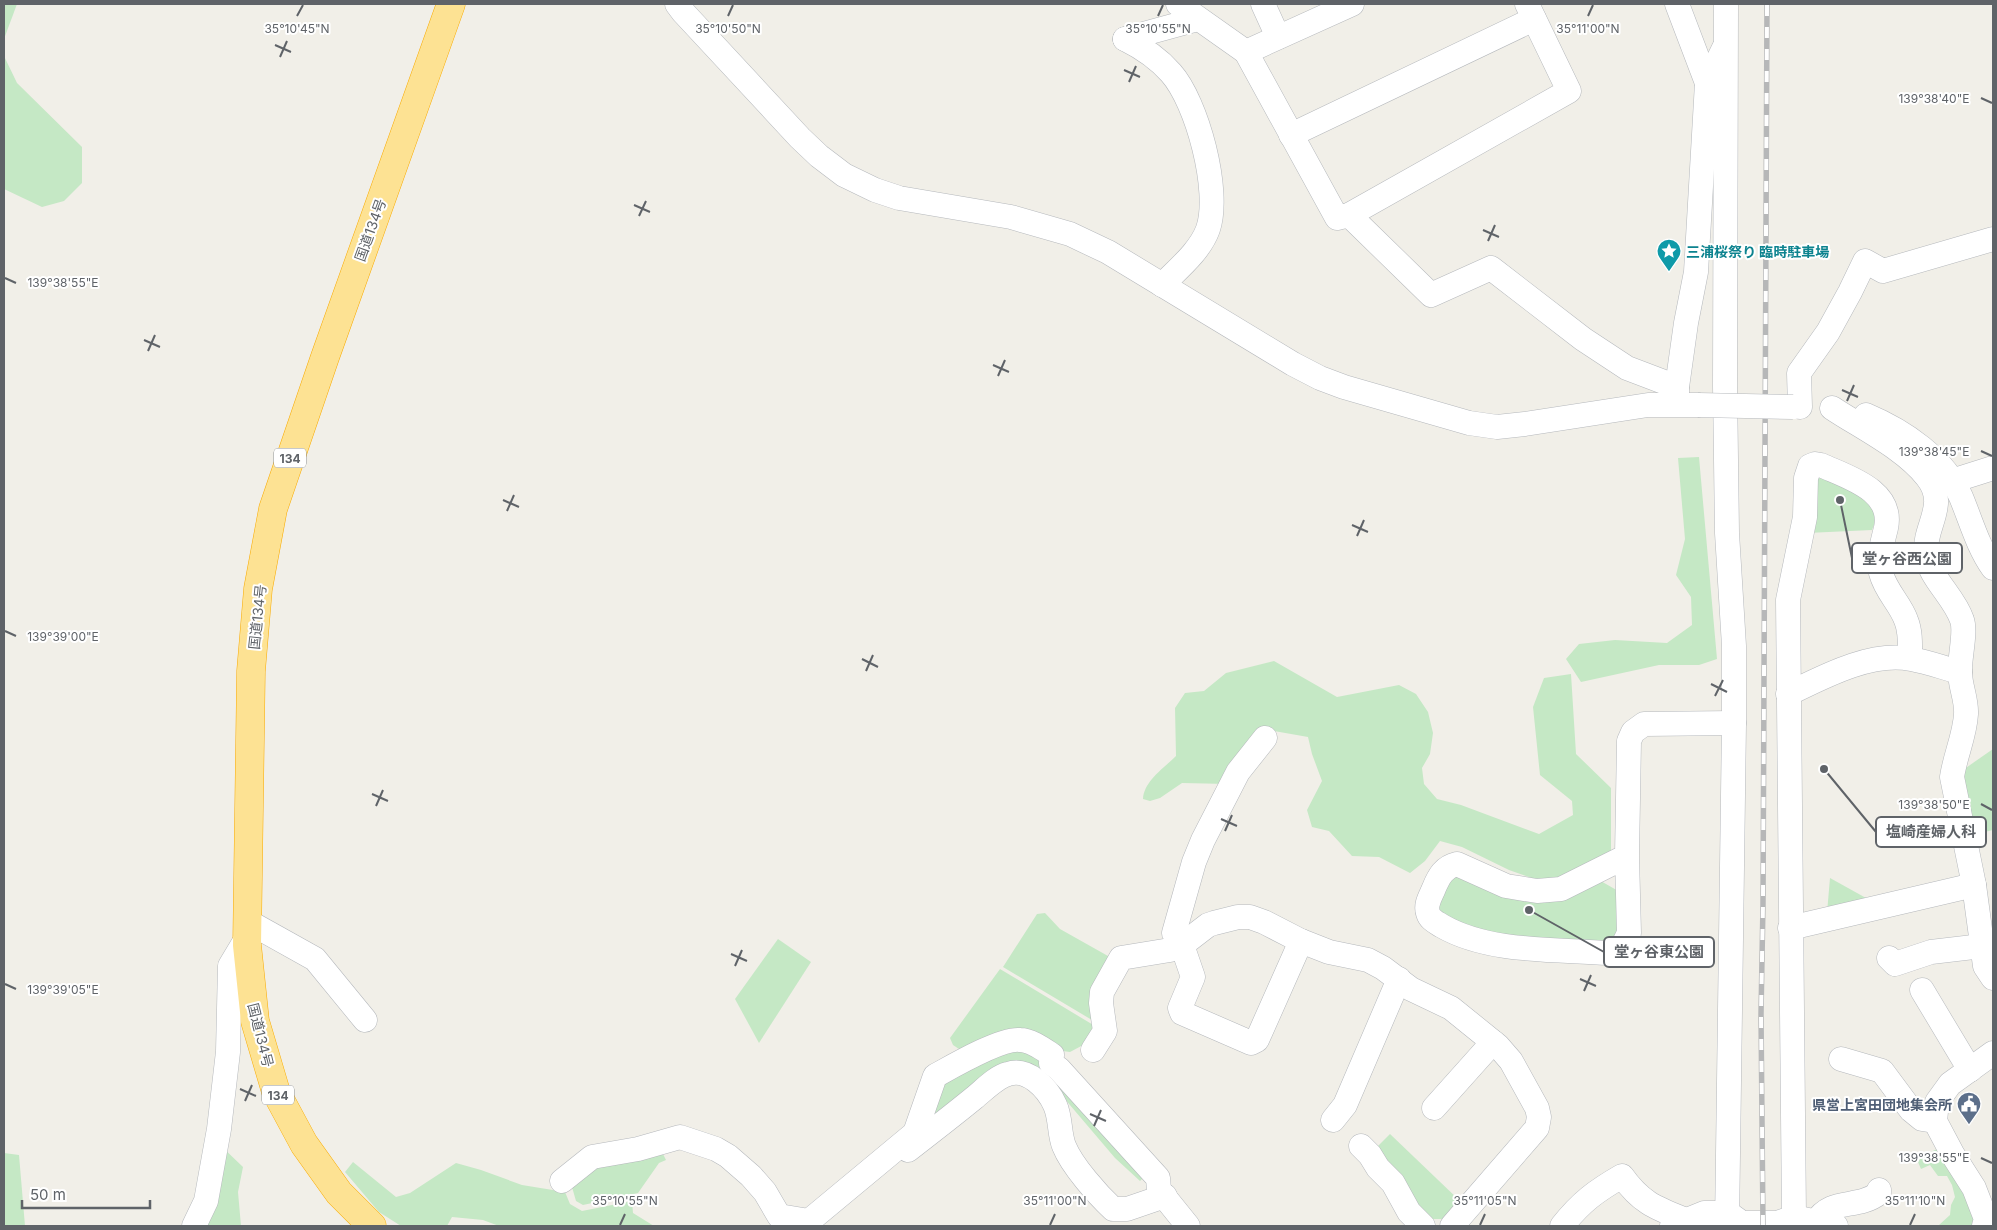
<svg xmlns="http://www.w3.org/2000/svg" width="1997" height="1230" font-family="Inter,'Noto Sans JP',sans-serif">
<rect width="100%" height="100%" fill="#f1efe8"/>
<g fill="#c5e8c5">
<polygon points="4,4 17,4 4,39"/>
<polygon points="4,56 17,83 82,147 82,183 64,201 42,207 4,189"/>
<polygon points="1699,457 1717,659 1699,665 1659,665 1581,682 1566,659 1579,644 1615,640 1667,643 1692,625 1691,597 1676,575 1685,539 1678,458"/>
<polygon points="1822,474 1863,496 1877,517 1872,530 1807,533 1812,481"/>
<path d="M 1274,661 L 1337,697 L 1399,685 L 1416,694 L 1428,712 L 1433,733 L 1430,754 L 1422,768 L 1424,784 L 1437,799 L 1461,805 L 1539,834 L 1573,815 L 1572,801 L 1540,775 L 1533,707 L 1544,678 L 1571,674 L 1576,754 L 1611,788 L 1611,854 L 1554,880 L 1537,880 L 1509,870 L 1462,847 L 1440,841 L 1425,861 L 1410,873 L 1379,857 L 1352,856 L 1329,831 L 1312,827 L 1307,810 L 1322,781 L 1312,754 L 1308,737 L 1274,731 L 1228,784 L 1182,783 L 1160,798 L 1150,801 L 1143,799 C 1144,781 1164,768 1176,756 L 1175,708 L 1185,693 L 1204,691 L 1226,673 Z"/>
<polygon points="1993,749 1993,830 1980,833 1969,831 1960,772"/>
<polygon points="1462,874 1492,887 1599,880 1620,892 1619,933 1607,945 1508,939 1442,918 1436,902 1447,880"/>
<polygon points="1830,878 1866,898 1868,903 1827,913"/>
<polygon points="1045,913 1060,929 1108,956 1109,966 1097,1023 1003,967 1037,914"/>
<polygon points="778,939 811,962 759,1043 735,999"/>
<polygon points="1000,969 1095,1026 1085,1044 1070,1052 1055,1050 965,1053 953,1045 950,1038"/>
<polygon points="1025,1044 1149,1172 1140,1181 1115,1158 1058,1091 1021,1065 921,1134 939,1079"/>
<polygon points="1390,1134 1460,1201 1444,1219 1424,1219 1377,1147"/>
<polygon points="220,1145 243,1167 238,1192 241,1226 203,1226"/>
<polygon points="1937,1149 1944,1151 1979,1226 1939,1225 1950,1215 1951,1205 1955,1197 1952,1185 1947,1176 1938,1176 1930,1165 1921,1169 1918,1162 1921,1157"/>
<polygon points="662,1152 666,1160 659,1163 638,1193 583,1205 576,1201 572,1187 597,1166"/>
<polygon points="4,1153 19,1155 25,1226 4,1226"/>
<polygon points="353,1162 396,1197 410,1193 456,1163 481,1170 522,1185 565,1192 570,1204 582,1211 632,1201 633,1213 654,1226 499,1226 483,1220 452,1217 447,1226 401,1226 379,1212 345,1172"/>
</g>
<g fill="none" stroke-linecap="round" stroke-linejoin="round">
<defs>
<g id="minor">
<polyline points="677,4 683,12 800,138 819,156 844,175 875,190 899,198 1011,217 1070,234 1108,252 1293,364 1320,378 1344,387 1469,423 1497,427 1525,424 1648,405 1698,405"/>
<polyline points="1178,4 1246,52 1337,218 1349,215 1569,91 1527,4"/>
<polyline points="1263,4 1278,37"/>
<polyline points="1677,4 1707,83"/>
<polyline points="1726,4 1725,386 1727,533 1734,646 1734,723 1727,1226"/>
<path d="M 1125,39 C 1143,48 1158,58 1171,73 C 1197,102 1221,191 1208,229 C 1200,251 1179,268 1162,285"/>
<polyline points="1125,39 1198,19"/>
<polyline points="1246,52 1352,4"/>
<polyline points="1291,135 1534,19"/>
<polyline points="1349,215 1431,295 1491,268 1583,339 1627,368 1677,387"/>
<polyline points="1677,401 1677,387 1686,323 1696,272 1707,83 1724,48"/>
<polyline points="1800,407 1799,373 1828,332 1850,292 1865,261 1883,271 1993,239"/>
<path d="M 1832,408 C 1862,428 1904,448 1927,477 C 1949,505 1924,525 1926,553 C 1929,578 1954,596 1962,620 C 1966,631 1960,656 1960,669 C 1959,684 1967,699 1966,714 C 1965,735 1955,756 1952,777 L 1974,885 L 1985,966 L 1993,978"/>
<path d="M 1866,415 C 1904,431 1944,458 1961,497 C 1971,521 1978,547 1993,568"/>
<polyline points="1952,481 1993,468"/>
<path d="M 1788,694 C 1823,677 1871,651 1911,659 C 1928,662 1944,668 1960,672"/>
<polyline points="1265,738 1238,772 1203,840 1194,862 1174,933 1182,945 1193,977 1180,1008 1182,1013 1251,1043 1257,1040 1301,941"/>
<path d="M 1627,856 L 1561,889 L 1537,891 L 1506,886 L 1457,864 C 1444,867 1439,876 1434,888 C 1431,896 1425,904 1428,913 C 1430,920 1436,922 1442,926 C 1489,953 1555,949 1608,953 L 1616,951 L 1622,947 L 1629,933 L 1627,856 L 1629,741 L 1633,732 L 1644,724 L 1734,723"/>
<polyline points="247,921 315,959 365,1020"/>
<polyline points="1790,928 1974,885"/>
<polyline points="1889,958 1895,964 1931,952 1982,946"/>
<polyline points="1922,990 1970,1070"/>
<polyline points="1093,1050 1105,1031 1101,1003 1102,992 1121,958 1170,950 1182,945 1208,925 1214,923 1238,917 1250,917 1264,922 1301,941 1329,952 1368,960 1383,968 1411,989 1451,1008 1498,1046 1511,1061 1537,1108 1539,1117 1537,1128 1452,1226"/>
<polyline points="1841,1059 1882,1071 1911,1110 1922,1119 1935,1121"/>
<polyline points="1434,1108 1493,1042"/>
<polyline points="1333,1120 1345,1105 1399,979"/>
<polyline points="1361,1146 1370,1155 1378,1168 1393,1183 1409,1212 1423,1226"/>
<path d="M 908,1150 C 930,1133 952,1116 974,1098 C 984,1090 996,1077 1008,1074 C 1028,1067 1048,1089 1055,1105 C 1061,1118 1059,1134 1064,1146 C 1072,1166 1098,1195 1113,1209 L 1127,1209 L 1165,1196"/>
<path d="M 562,1181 L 592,1157 L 638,1149 L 680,1137 L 716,1149 L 728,1156 L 751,1176 L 765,1192 L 779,1216 L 809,1221 L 915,1133 L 935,1076 C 953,1066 1001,1038 1020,1040 C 1031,1040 1043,1049 1052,1055 L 1051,1063 L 1059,1069 L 1158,1178 L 1159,1190 L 1188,1226"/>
<path d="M 1794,1217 L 1788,600 L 1805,517 L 1806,478 L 1810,466 L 1815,464 L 1821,465 C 1847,477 1894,490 1886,528 C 1882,544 1878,557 1881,573 C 1886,592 1900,603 1906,620 C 1911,632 1910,646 1910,658"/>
<path d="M 1816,1222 C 1831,1197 1857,1210 1879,1193 L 1879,1190"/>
<polyline points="194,1226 206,1201 219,1129 228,1052 230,966 248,936"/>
<path d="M 1562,1226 C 1581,1202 1596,1191 1622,1176 C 1641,1203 1656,1208 1686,1220"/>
<polyline points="1672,1226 1704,1213 1728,1213 1742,1223 1777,1223 1794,1217 1836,1226"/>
<polyline points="1984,1226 1986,1219 1974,1188 1953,1155 1935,1121 1937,1102 1950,1084 1993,1053"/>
</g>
<polyline id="highway" points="372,1226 339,1193 304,1144 276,1092 255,1021 247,945 251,671 258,589 273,509 325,357 451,4"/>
</defs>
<use href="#minor" stroke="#b5b8bc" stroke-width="25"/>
<use href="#highway" stroke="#f9ab00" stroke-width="29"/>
<use href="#minor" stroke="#fff" stroke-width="24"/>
<use href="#highway" stroke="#fde293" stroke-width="28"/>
<defs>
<polyline id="rail" points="1763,1226 1761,1014 1763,904 1767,4"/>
</defs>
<use href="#rail" stroke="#b6b7b8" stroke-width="5.5"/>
<use href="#rail" stroke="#fff" stroke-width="4" stroke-dasharray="11" stroke-linecap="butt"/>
<defs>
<polyline id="minor-bridge" points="1698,405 1793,407"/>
</defs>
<use href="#minor-bridge" stroke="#b5b8bc" stroke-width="25" stroke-linecap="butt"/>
<use href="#minor-bridge" stroke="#fff" stroke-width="24"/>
</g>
<path fill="none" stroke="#5f6368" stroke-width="2" d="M 297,16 L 303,5M 728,16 L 733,5M 1158,16 L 1163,5M 1588,16 L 1593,5M 275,45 L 291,52M 280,57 L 287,41M 1124,70 L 1140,77M 1129,82 L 1136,66M 1981,98 L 1992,103M 634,205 L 650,212M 639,216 L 646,201M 1483,230 L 1499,237M 1488,241 L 1495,225M 5,278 L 16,283M 144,340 L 160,347M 148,351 L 155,335M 993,365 L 1009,372M 998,376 L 1005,360M 1842,390 L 1858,397M 1847,401 L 1854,385M 1981,451 L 1992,456M 503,500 L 519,507M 507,511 L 514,495M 1352,525 L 1368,532M 1357,536 L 1364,520M 5,631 L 16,636M 862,659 L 878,667M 866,671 L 873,655M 1711,684 L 1727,692M 1715,696 L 1723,680M 372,794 L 388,801M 1981,804 L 1992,810M 376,806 L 383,790M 1221,819 L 1237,826M 1225,831 L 1232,815M 731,954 L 747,961M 735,966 L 742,950M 1580,979 L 1596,986M 5,984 L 16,989M 1584,991 L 1591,975M 240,1089 L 256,1096M 245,1101 L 252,1085M 1090,1114 L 1106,1121M 1094,1126 L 1101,1110M 1981,1158 L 1992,1163M 620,1225 L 625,1214M 1050,1225 L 1055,1214M 1480,1225 L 1485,1214M 1910,1225 L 1915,1214"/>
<defs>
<symbol id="sight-pin" viewBox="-11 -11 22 30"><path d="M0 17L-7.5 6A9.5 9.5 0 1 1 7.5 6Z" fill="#0f9aa8" stroke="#fff"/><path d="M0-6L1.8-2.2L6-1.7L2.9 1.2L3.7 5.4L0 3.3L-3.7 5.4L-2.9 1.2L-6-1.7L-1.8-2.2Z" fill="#fff"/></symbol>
<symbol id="civic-pin" viewBox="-11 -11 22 30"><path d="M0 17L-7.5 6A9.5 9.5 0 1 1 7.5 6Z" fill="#5c6f8a" stroke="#fff"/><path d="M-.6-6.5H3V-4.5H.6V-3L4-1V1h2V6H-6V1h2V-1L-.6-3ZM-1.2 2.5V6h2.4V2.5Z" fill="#fff"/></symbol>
</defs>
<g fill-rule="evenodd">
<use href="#sight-pin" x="1655" y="237" width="28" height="38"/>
<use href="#civic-pin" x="1955" y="1090" width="28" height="38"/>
</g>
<g text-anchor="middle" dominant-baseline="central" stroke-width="4" stroke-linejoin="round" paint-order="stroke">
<g fill="#fff" stroke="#8f9295" stroke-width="1">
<rect x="274" y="448.5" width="32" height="19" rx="4"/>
<rect x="262" y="1085.5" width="32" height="19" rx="4"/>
</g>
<g font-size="12" font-weight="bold" fill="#5f6368">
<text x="290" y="458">134</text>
<text x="278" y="1095">134</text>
</g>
<g font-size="14" fill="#5f6368" stroke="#fff">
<text transform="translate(370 230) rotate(-70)">国道134号</text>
<text transform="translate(257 617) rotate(-84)">国道134号</text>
<text transform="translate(261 1035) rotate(76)">国道134号</text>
</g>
<g font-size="14" font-weight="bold" fill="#0d838f" stroke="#fff" text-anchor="start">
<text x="1686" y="251">三浦桜祭り 臨時駐車場</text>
</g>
<g font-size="14" font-weight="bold" fill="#4e5e75" stroke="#fff" text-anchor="end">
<text x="1952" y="1104">県営上宮田団地集会所</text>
</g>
</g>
<g font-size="12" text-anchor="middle" fill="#5f6368" stroke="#fff" stroke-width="4" stroke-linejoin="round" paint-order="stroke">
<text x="297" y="33">35°10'45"N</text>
<text x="728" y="33">35°10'50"N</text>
<text x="1158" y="33">35°10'55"N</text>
<text x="1588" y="33">35°11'00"N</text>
<text x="1934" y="103">139°38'40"E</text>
<text x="63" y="287">139°38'55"E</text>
<text x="1934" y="456">139°38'45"E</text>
<text x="63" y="641">139°39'00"E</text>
<text x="1934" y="809">139°38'50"E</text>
<text x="63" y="994">139°39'05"E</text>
<text x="1934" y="1162">139°38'55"E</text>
<text x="625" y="1205">35°10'55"N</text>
<text x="1055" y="1205">35°11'00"N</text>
<text x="1485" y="1205">35°11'05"N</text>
<text x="1915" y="1205">35°11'10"N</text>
</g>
<path fill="none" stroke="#5f6368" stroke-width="2" d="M1840 500L1852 558M1824 769L1876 832M1529 910L1604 952"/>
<g fill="#5f6368" stroke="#fff" stroke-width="2">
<circle cx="1840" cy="500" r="5"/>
<circle cx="1824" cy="769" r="5"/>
<circle cx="1529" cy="910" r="5"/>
</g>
<g fill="#fff" stroke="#5f6368" stroke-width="2">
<rect x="1852" y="543" width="110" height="30" rx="5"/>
<rect x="1876" y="817" width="110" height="30" rx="5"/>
<rect x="1604" y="937" width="110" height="30" rx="5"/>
</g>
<g font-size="15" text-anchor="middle" font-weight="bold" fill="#5f6368">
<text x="1907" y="564">堂ヶ谷西公園</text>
<text x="1931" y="837">塩崎産婦人科</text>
<text x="1659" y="957">堂ヶ谷東公園</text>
</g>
<rect width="1997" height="1230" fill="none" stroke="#5f6368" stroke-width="10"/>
<path d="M22 1200v8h128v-8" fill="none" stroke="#5f6368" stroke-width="2.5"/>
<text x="30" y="1200" font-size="15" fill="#5f6368" stroke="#ffffff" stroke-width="4" paint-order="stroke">50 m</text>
</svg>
